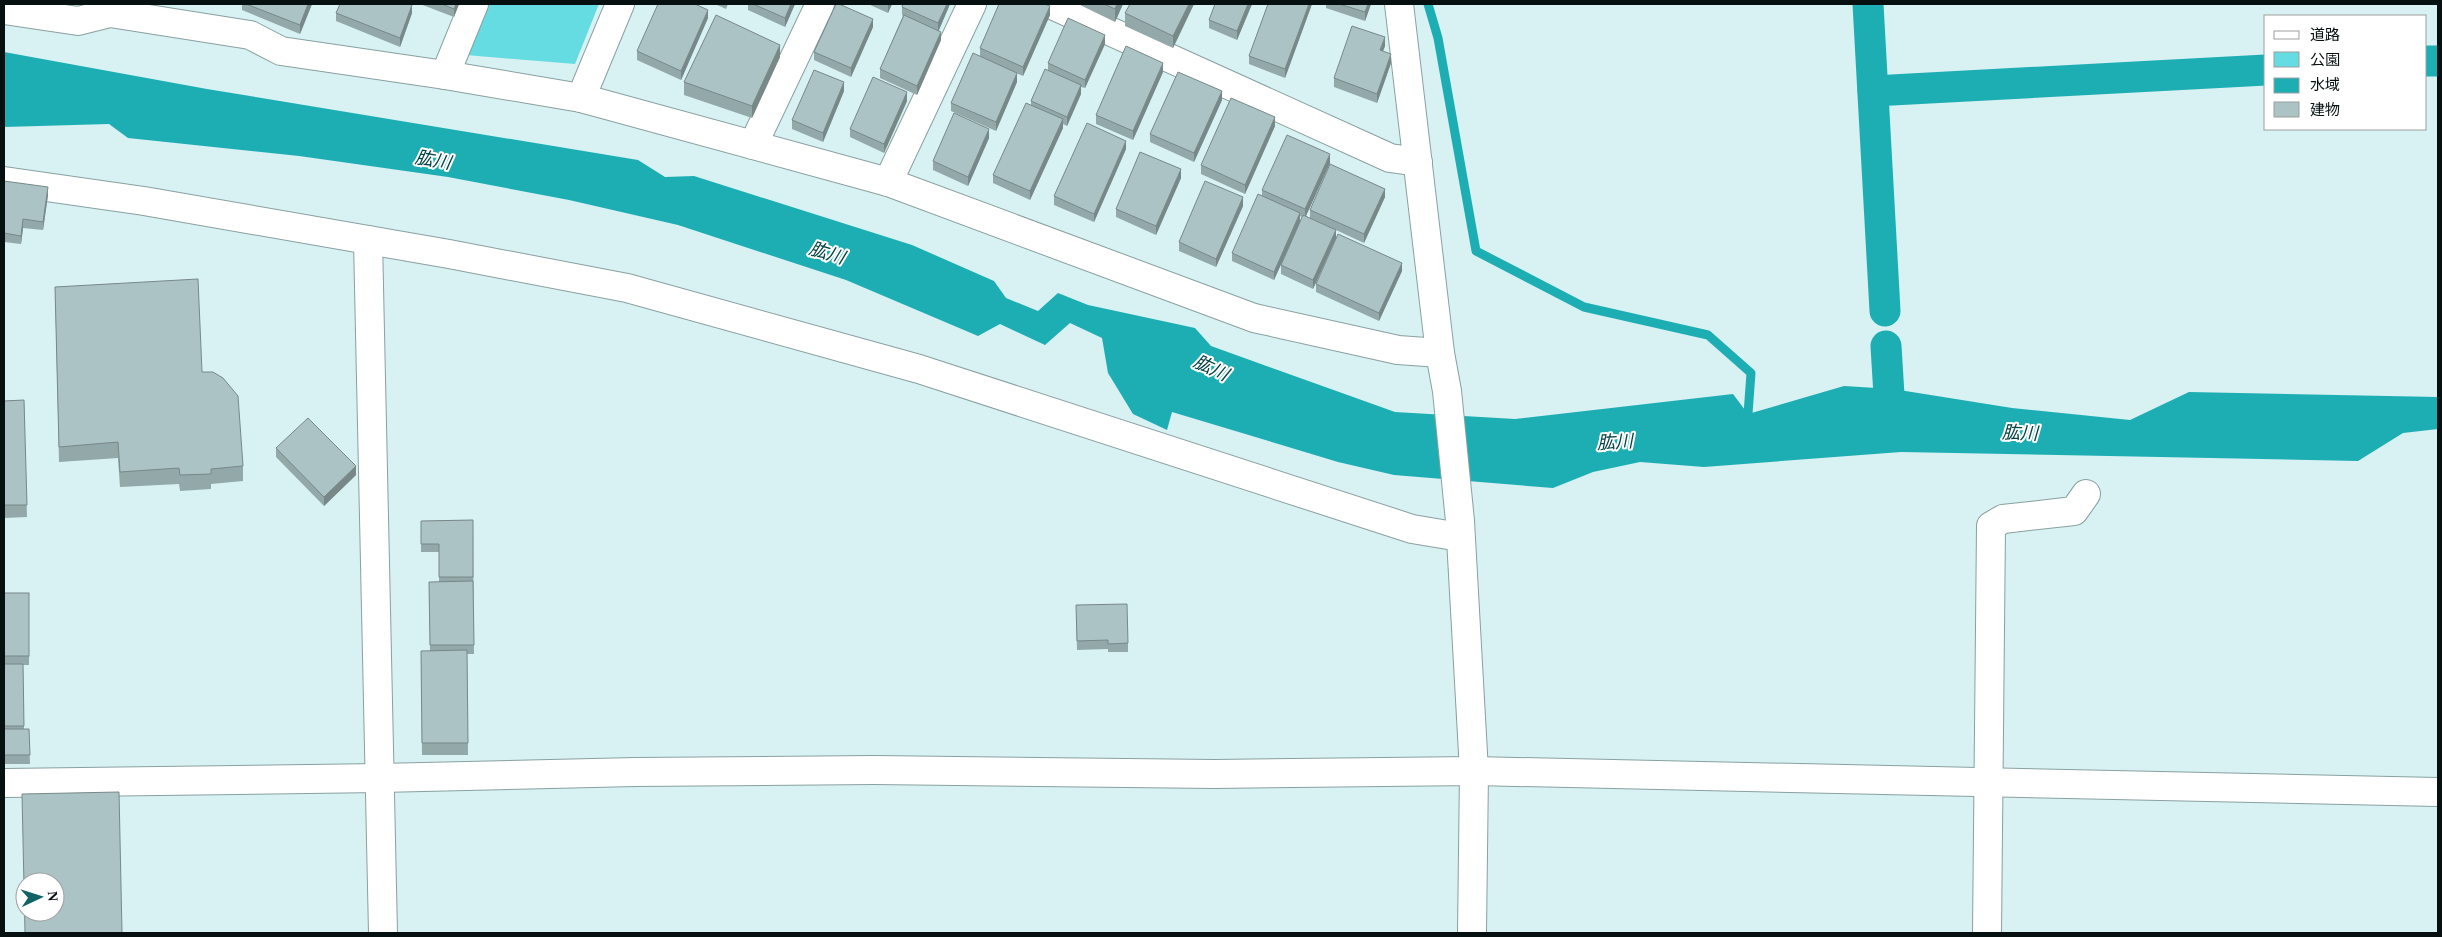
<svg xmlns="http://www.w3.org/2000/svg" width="2442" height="937" font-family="'Times New Roman','Noto Sans JP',serif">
<rect width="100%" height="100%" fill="#d8f1f2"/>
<polygon fill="#64dce1" points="487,4 599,4 575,64 466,55"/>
<polygon fill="#1daeb4" points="4,52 207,89 638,160 665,177 694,176 912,245 994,281 1006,298 1038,311 1058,293 1088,305 1195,328 1211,346 1395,412 1515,419 1733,394 1748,414 1844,386 1893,389 2012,408 2130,420 2189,392 2438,397 2438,429 2403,433 2358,461 1901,452 1704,467 1640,462 1593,472 1553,488 1394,475 1338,462 1172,412 1167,430 1133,414 1108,373 1102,338 1070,323 1045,345 1000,324 978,336 846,280 678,225 569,200 448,177 299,156 128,138 109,124 4,127"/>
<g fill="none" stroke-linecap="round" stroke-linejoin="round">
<polyline stroke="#1daeb4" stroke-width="9" points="1428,4 1438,38 1476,251 1584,307 1708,335 1751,373 1748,414"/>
<g stroke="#1daeb4" stroke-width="31">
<polyline points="1868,4 1885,311"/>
<polyline points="2426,61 2438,61"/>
<polyline points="1873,91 2266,70"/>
<polyline points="1886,346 1891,428"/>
</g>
<defs>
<g id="minor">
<polyline points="1050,4 1390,158 1418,162"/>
<polyline points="1399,4 1440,353 1447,391 1460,521 1474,771 1472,933"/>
<polyline points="4,10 78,21 110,13 250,35 281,51 445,75 581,98 888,182 1254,318 1398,350 1440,353"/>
<polyline points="445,75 474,4"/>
<polyline points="581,98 620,4"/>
<polyline points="753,145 820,4"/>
<polyline points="4,181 144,201 449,254 627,288 919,369 1412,529 1460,537"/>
<polyline points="888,182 972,4"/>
<polyline points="368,240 383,933"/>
<polyline points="4,783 380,778 635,772 874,770 1214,774 1474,771 2438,792"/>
<polyline points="1987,933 1991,526 2003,519 2074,511 2086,494"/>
</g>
</defs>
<use href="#minor" stroke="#89a0a1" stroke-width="30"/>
<use href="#minor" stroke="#fff" stroke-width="28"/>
</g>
<g fill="#93a8a9">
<polygon points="242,4 312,4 300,34 242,10"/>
<polygon points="420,4 459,4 454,17"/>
<polygon points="715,4 728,4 726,9"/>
<polygon points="748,4 795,4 785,27 748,10"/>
<polygon points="868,4 892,4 888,13"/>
<polygon points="950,4 939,30 941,40 917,95 880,78 880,69 903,16 902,15 902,7"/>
<polygon points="1078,4 1123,4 1115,22"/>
<polygon points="1194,4 1173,48 1125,26 1125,13"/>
<polygon points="1252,4 1237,40 1209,28 1209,20"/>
<polygon points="1268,4 1312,4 1285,78 1249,64 1249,56"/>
<polygon points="1326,4 1371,4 1365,21 1326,8"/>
<polygon points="336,13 412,13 400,47 336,21"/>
<polygon points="1050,15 1023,76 1014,72 1017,82 996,131 951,111 951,103 980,56 980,48"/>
<polygon points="708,18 681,80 637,60 637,51"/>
<polygon points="873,27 851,77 814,60 814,52"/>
<polygon points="1105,44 1085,88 1081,87 1081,94 1067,126 1063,124 1063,128 1030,200 993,183 993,175 1031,105 1031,101 1048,70 1048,63"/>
<polygon points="1385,46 1383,51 1391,63 1377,103 1334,87 1334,78"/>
<polygon points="780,57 752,118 684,95 684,82"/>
<polygon points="1163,72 1133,140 1096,124 1096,115"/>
<polygon points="844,91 823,142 792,129 792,120"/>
<polygon points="1222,100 1194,162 1150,142 1150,134"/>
<polygon points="907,101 884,153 850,137 850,129"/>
<polygon points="1275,126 1245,194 1201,174 1201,165"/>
<polygon points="989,138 968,186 933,170 933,161"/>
<polygon points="1126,149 1094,222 1054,205 1054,196"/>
<polygon points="1330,163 1306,216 1310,218 1310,210 1385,197 1364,243 1336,230 1336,238 1313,289 1281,274 1281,265 1302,217 1300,216 1300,222 1274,280 1232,261 1232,253 1262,196 1262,190"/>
<polygon points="1181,178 1156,235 1116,217 1116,209"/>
<polygon points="4,181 48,195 43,230 23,228 21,244 4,242"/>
<polygon points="1243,206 1216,267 1179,251 1179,242"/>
<polygon points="1402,271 1379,321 1316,292 1316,284"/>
<polygon points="55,287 202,372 243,466 243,481 211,484 211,489 180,491 179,484 120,487 118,458 59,462"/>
<polygon points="24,400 27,517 4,518 4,401"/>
<polygon points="276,448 356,475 324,506 276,457"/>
<polygon points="473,520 474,654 467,654 468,755 422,755 421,651 430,651 429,582 439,582 439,552 421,552 421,521"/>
<polygon points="4,593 29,593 29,665 23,665 24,729 29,729 30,764 4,764"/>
<polygon points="1076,614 1128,643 1128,652 1108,652 1108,649 1077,650"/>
</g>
<g fill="#788889">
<polygon points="308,4 312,4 300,34 300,25"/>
<polygon points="456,4 459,4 454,17 454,9"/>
<polygon points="791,4 795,4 785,27 785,18"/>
<polygon points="888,4 892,4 888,13"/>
<polygon points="947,4 950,4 938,32 938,23"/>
<polygon points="1117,4 1123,4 1115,22 1115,9"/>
<polygon points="1189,4 1194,4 1173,48 1173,36"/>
<polygon points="1248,4 1252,4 1237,40 1237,31"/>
<polygon points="1309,4 1312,4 1285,78 1285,69"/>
<polygon points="1368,4 1371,4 1365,21 1365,12"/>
<polygon points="412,5 412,13 400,47 400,38"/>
<polygon points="1050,6 1050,15 1023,76 1023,67"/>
<polygon points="708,10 708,18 681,80 681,71"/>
<polygon points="873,19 873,27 851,77 851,68"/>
<polygon points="941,32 941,40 917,95 917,86"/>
<polygon points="1105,35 1105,44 1085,88 1085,80"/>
<polygon points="1385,37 1385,46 1380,59 1380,50"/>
<polygon points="780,45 780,57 752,118 752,106"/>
<polygon points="1391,54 1391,63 1377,103 1377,94"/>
<polygon points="1163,63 1163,72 1133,140 1133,131"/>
<polygon points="1017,73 1017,82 996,131 996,122"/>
<polygon points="844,82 844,91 823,142 823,133"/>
<polygon points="1081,85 1081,94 1067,126 1067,117"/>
<polygon points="1222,91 1222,100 1194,162 1194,153"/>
<polygon points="907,92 907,101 884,153 884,144"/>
<polygon points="1275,117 1275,126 1245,194 1245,185"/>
<polygon points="1063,119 1063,128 1030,200 1030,191"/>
<polygon points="989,129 989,138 968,186 968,177"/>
<polygon points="1126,141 1126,149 1094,222 1094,214"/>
<polygon points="1330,154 1330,163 1305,218 1305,209"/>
<polygon points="1181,169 1181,178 1156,235 1156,226"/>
<polygon points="48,187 48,195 43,230 43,222"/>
<polygon points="1385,189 1385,197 1364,243 1364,234"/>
<polygon points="1243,197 1243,206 1216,267 1216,259"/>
<polygon points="1300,213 1300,222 1274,280 1274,272"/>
<polygon points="23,219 23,228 21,244 21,236"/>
<polygon points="1336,230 1336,238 1313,289 1313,280"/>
<polygon points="1402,263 1402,271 1379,321 1379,313"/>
<polygon points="356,466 356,475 324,506 324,497"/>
</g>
<g fill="#abc3c4" stroke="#788889" fill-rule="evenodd">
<polygon points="246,4 308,4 300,25"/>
<polygon points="340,4 410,4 412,5 400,38 336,13"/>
<polygon points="442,4 456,4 454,9"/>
<polygon points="658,4 695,4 708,10 681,71 637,51"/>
<polygon points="753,4 791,4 785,18"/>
<polygon points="836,4 839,4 873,19 851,68 814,52"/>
<polygon points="903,4 947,4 938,23 902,7"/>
<polygon points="999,4 1044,4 1050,6 1023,67 980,48"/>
<polygon points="1104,4 1117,4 1115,9"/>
<polygon points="1130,4 1189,4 1173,36 1125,13"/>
<polygon points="1215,4 1248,4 1237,31 1209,20"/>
<polygon points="1268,4 1309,4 1285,69 1249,56"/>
<polygon points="1339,4 1368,4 1365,12"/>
<polygon points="716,15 780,45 752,106 684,82"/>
<polygon points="904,15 941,32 917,86 880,69"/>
<polygon points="1068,18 1105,35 1085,80 1048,63"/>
<polygon points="1352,26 1385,37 1380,50 1391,54 1377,94 1334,78"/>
<polygon points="1126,46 1163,63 1133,131 1096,115"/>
<polygon points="973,53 1017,73 996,122 951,103"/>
<polygon points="1045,69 1081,85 1067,117 1031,101"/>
<polygon points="814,70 844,82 823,133 792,120"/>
<polygon points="1178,72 1222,91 1194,153 1150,134"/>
<polygon points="873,77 907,92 884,144 850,129"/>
<polygon points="1231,98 1275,117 1245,185 1201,165"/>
<polygon points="1026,103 1063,119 1030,191 993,175"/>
<polygon points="954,113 989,129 968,177 933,161"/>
<polygon points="1087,123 1126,141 1094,214 1054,196"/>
<polygon points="1287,135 1330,154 1305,209 1262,190"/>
<polygon points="1140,152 1181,169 1156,226 1116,209"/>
<polygon points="1330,164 1385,189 1364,234 1310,210"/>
<polygon points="4,181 48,187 43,222 23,219 21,236 4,233"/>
<polygon points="1205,181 1243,197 1216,259 1179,242"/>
<polygon points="1258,194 1300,213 1274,272 1232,253"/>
<polygon points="1303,215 1336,230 1313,280 1281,265"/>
<polygon points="1338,234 1402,263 1379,313 1316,284"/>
<polygon points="198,279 202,372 213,372 223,378 238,396 243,466 211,469 211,474 180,475 179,468 120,472 118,442 59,447 55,287"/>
<polygon points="24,400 27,505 4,505 4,401"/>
<polygon points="308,418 356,466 324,497 276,448"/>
<polygon points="473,520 473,577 439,577 439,544 421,544 421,521"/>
<polygon points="473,581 474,645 430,645 429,582"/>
<rect x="4" y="593" width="25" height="63"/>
<polygon points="1127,604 1128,643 1108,644 1108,640 1077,641 1076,605"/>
<polygon points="467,650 468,743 422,743 421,651"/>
<polygon points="4,664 23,664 24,726 4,726"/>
<polygon points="4,729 29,729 30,755 4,755"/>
<path d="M 119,792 L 122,933 L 25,933 L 22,794 ZM 25,882 L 55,882 L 55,912 L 25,912 Z"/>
</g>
<g text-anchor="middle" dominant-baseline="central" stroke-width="4" stroke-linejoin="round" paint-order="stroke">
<g font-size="18" font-style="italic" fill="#064345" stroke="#fff">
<text transform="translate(433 160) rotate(10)">肱川</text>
<text transform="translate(827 253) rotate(17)">肱川</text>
<text transform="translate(1211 368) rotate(25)">肱川</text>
<text transform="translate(2020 433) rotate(2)">肱川</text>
<text transform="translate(1615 442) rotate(-3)">肱川</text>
</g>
</g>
<rect width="2442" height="937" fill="none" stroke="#071010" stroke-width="10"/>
<rect x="2264" y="15" width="162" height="115" fill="#ffffff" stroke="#9c9f9f"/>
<rect x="2274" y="31" width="25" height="8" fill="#ffffff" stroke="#9c9f9f"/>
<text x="2310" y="40" font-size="15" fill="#071010">道路</text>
<rect x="2274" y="52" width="25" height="15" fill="#64dce1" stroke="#9c9f9f"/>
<text x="2310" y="65" font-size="15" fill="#071010">公園</text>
<rect x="2274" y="78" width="25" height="15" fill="#1daeb4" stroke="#9c9f9f"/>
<text x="2310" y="90" font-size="15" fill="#071010">水域</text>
<rect x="2274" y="102" width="25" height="15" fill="#abc3c4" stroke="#9c9f9f"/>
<text x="2310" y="115" font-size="15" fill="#071010">建物</text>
<g transform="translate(40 897) rotate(86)"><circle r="24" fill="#ffffff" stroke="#9c9f9f"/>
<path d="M0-4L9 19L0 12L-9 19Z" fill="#126366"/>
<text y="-8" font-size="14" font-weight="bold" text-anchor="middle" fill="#071010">N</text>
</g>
</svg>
